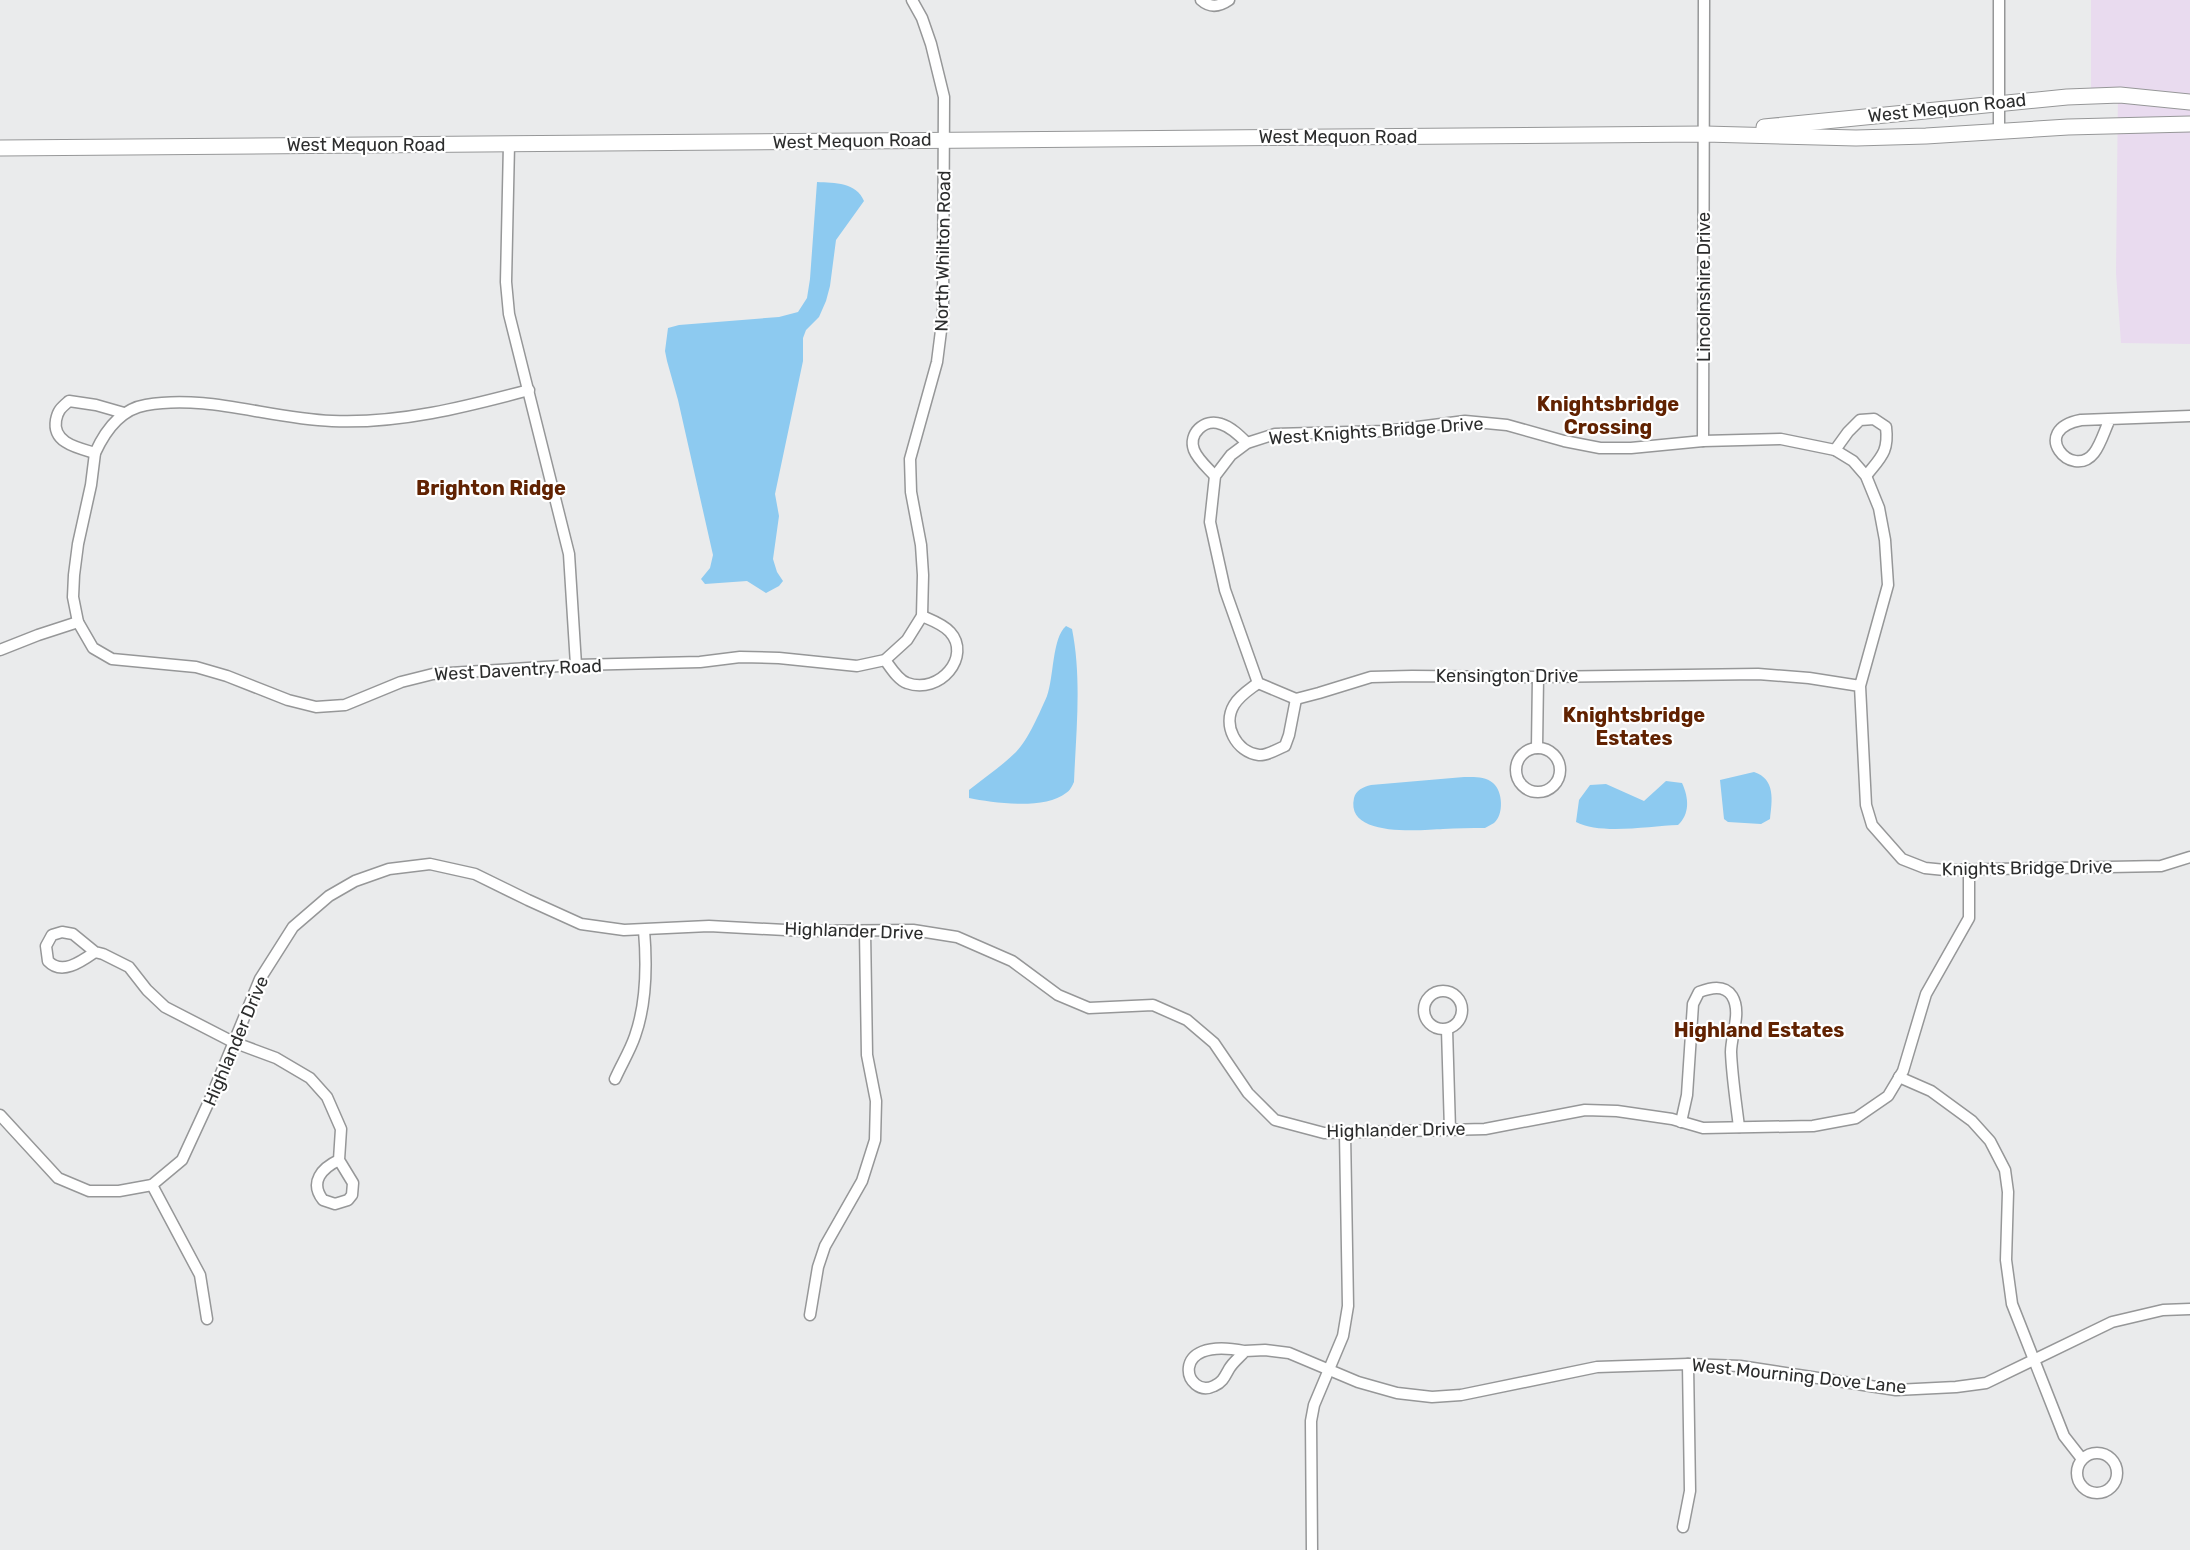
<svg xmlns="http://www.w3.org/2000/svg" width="2190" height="1550" font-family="Rubik,sans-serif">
<rect width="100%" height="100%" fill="#eaebec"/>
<polygon fill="#e9dbef" points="2091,0 2190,0 2190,344 2121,343 2116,273 2118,90 2091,90"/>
<g fill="#8dcaf0">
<path d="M 817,182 C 835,183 856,182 864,201 L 836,240 L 830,286 L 826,301 L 819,317 L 806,330 L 803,338 L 803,361 L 775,494 L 779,516 L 773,559 L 777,572 L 783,581 L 779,586 L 766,593 L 747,581 L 705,584 L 701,579 L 710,568 L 713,555 L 678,400 L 667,361 L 665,351 L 668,328 L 679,325 L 779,317 L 798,312 L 807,298 L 810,279 Z"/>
<path d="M 1066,626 L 1072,629 C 1082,679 1076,731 1074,782 C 1072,786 1070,791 1066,793 C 1045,810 994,803 969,798 L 969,790 C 984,778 1002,766 1016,752 C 1028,740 1040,712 1047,696 C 1054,677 1052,638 1066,626 Z"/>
<path d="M 1754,772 C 1776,779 1772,801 1770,819 L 1761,824 L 1728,822 L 1724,819 L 1720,780 Z"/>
<path d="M 1464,777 C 1474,777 1485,776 1493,783 C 1503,791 1504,815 1494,823 C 1491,825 1488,826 1485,828 C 1471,828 1457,828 1443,829 C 1421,830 1345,838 1354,798 C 1356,790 1363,787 1371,785 Z"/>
<path d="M 1666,781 L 1682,783 C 1689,798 1690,814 1678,825 C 1650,826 1600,835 1576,822 L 1579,800 L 1590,785 L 1606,784 L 1644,801 Z"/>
</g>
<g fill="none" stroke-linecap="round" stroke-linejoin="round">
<defs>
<g id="street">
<path d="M 1201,0 C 1210,8 1219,7 1229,0"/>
<polyline points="1999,0 1999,131"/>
<polyline points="509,144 506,282 509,314 569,554 576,665"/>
<path d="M 529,390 C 465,407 399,424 332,421 C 270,419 208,394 146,405 C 121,409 105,431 95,453 L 91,485 L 78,544 L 74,575 L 73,597 L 78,622 L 93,648 L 112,659 L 196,667 L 227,676 L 288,700 L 316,707 L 345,705 L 401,682 L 433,674 L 576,665 L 700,662 L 740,657 L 779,658 L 857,666 L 885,660 L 907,640 L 922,616 L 923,575 L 921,545 L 911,492 L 910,459 L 937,362 L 943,315 L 944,97 L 931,44 L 922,18 L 912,0"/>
<path d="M 2110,419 C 2105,429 2101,444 2094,453 C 2072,481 2028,430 2081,420 L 2190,416"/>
<polyline points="1703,441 1704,0"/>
<path d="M 1835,450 L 1848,432 L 1860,420 L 1874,419 L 1886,427 C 1889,452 1881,457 1866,476"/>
<path d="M 95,453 C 78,448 52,443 56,420 C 58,410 61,408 69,401 L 96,405 L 124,413"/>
<path d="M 1215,476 C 1208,468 1198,460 1194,450 C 1188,434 1204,418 1221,424 C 1231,427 1240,436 1247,443"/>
<polyline points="0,650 38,635 78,622"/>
<path d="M 885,660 C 891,668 898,680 907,683 C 940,695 972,656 950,632 C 943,624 931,620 922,616"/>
<path d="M 1258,683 C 1249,690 1240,695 1234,705 C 1222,725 1236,752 1259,755 C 1267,756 1277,749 1285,746 L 1289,735 L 1296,699"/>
<polyline points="1860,686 1809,678 1758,674 1538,677 1412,676 1371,677 1319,693 1296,699 1258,683 1225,590 1210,522 1215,476 1231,455 1247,443 1275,434 1386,431 1465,421 1507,425 1564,441 1600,448 1631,448 1703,441 1781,439 1835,450 1853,461 1866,476 1879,508 1885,540 1888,585 1860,686 1866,805 1872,825 1902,859 1925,868 1945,870 2161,866 2190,857"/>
<polyline points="1537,748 1538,677"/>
<circle cx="1538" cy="770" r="22"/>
<path d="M 95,952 C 82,961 62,976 48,961 L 46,946 L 52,935 L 62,932 L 73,934 L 95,952 L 103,954 L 129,967 L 147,990 L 165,1007 L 233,1042 L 276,1058 L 310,1078 L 327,1097 L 341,1129 L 339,1160 L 353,1183 L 352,1195 L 348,1200 L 335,1204 L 323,1200 C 309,1182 322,1168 339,1160"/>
<circle cx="1443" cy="1010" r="19"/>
<polyline points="1447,1029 1450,1130"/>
<polyline points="1899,1077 1931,1091 1972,1121 1990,1141 2005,1170 2008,1192 2006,1260 2012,1304 2064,1436 2082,1459"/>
<path d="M 615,1079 C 621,1065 630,1051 635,1036 C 647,1002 647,965 644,930"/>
<polyline points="0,1115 58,1178 89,1191 119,1191 152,1185 182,1160 212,1095 260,979 293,927 329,896 355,881 389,869 430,864 475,874 528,900 581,924 624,930 709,926 804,931 913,930 957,937 1012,961 1058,995 1089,1008 1153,1005 1187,1020 1214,1043 1248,1093 1275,1120 1324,1133 1485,1129 1585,1110 1617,1111 1672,1119 1703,1128 1813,1126 1856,1118 1888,1096 1903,1071 1926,994 1969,918 1969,870"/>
<path d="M 1681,1122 L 1687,1095 L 1693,1004 L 1699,992 C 1710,988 1724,984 1732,996 C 1742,1012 1731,1035 1731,1052 C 1732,1077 1736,1102 1739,1127"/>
<polyline points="152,1185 200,1275 207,1319"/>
<polyline points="810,1315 818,1267 825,1246 862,1181 875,1140 876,1101 867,1055 865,931"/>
<path d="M 1245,1351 C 1240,1357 1233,1362 1229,1369 C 1225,1376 1223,1382 1214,1386 C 1185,1400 1166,1335 1244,1351 L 1245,1351 L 1265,1350 L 1289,1353 L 1358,1382 L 1397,1393 L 1432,1397 L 1461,1395 L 1597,1367 L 1688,1364 L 1740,1366 L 1896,1390 L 1956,1387 L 1986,1383 L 2112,1322 L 2163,1310 L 2190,1309"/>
<circle cx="2097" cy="1473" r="20"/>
<polyline points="1683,1527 1690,1491 1688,1364"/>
<polyline points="1312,1550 1311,1421 1314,1405 1343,1336 1348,1306 1345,1133"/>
</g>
<g id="primary">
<polyline points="1764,127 2067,97 2120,95 2190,102"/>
<polyline points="0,148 1705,134 1856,138 1926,136 2068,127 2190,124"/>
</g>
</defs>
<use href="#street" stroke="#969798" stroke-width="13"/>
<use href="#primary" stroke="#969798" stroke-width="17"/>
<use href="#street" stroke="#fff" stroke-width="10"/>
<use href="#primary" stroke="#fff" stroke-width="15"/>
</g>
<g text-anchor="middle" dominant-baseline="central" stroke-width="4.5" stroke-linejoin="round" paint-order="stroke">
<g font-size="18" fill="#2c2d2d" stroke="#fff">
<text transform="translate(1947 108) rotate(-6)">West Mequon Road</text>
<text x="1338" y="137">West Mequon Road</text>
<text transform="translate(852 141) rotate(-1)">West Mequon Road</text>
<text x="366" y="145">West Mequon Road</text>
<text transform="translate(943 251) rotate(-89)">North Whilton Road</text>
<text transform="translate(1704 287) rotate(-90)">Lincolnshire Drive</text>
<text transform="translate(1376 431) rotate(-4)">West Knights Bridge Drive</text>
<text transform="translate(518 670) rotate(-3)">West Daventry Road</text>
<text x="1507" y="676">Kensington Drive</text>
<text transform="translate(2027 868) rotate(-1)">Knights Bridge Drive</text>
<text transform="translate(854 931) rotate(2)">Highlander Drive</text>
<text transform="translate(236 1041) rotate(-67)">Highlander Drive</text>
<text transform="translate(1396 1130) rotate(-1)">Highlander Drive</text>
<text transform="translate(1799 1376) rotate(6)">West Mourning Dove Lane</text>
</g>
<g font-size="20" font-weight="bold" fill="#612201" stroke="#fff">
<text x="1608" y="404">Knightsbridge<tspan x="1608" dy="23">Crossing</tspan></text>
<text x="491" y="488">Brighton Ridge</text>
<text x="1634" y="715">Knightsbridge<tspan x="1634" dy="23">Estates</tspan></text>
<text x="1759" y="1030">Highland Estates</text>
</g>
</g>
</svg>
